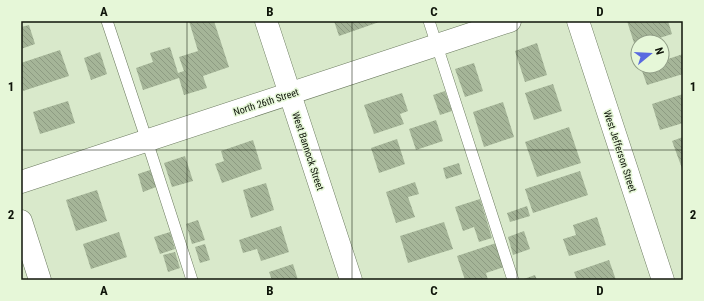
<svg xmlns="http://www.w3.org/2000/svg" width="704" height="301" font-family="'Roboto Condensed',sans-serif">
<defs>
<pattern id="building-back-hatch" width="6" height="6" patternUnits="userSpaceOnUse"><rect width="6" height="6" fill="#a5b598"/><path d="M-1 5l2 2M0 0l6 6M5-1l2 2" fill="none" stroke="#8d9b82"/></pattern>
</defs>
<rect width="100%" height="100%" fill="#d9e9cb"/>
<g fill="url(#building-back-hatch)">
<polygon points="189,21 214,21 229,67 203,76 207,88 184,95 179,78 143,90 136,68 153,62 150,53 170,47 178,73 184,71 179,57 198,51"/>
<polygon points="334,21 382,21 339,36"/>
<polygon points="627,21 668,21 672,34 647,42 638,42 638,45 635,46"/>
<polygon points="29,25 35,44 21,49 21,27"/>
<polygon points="537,43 547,75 525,82 515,51"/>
<polygon points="60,50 69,76 23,91 21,84 21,63"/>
<polygon points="100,52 107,74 91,80 84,58"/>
<polygon points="683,54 683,74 647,85 641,68 646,66 662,66 662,61"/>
<polygon points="474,63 483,91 465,97 455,69"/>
<polygon points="553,84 562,111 534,120 525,93"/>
<polygon points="445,91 452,111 440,115 433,95"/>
<polygon points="402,93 408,111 400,114 404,124 374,134 364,105"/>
<polygon points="683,94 683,123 660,130 652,104"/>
<polygon points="68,101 75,123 40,134 33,112"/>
<polygon points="503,102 514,137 484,147 473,112"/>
<polygon points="436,120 443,141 416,150 409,129"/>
<polygon points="569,127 581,163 537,177 525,142"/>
<polygon points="683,137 683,171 672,141"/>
<polygon points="397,139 405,164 379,173 371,148"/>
<polygon points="253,140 262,169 222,183 215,164 224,161 221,151"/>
<polygon points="185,156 193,181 172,187 164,163"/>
<polygon points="459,163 462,174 446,179 443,168"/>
<polygon points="150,170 156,187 143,192 138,174"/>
<polygon points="580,171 588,195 533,213 525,189"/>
<polygon points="415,182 419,194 408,197 415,217 396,223 386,192"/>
<polygon points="266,183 274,210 251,218 243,190"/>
<polygon points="97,190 107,221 76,231 66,200"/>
<polygon points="480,199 492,238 479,242 474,227 463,231 455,207"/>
<polygon points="527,206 530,216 510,222 507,213"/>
<polygon points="597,217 606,245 569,256 563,239 576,235 573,225"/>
<polygon points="198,220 205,240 192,244 186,224"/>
<polygon points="444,222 453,249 408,263 400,236"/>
<polygon points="281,226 289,252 261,261 257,249 243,253 239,240"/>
<polygon points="524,231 530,249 513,255 508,237"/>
<polygon points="119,232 127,257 91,269 83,244"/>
<polygon points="170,232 175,249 160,254 154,237"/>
<polygon points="496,243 504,267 486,273 488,280 465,280 457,256"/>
<polygon points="205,244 210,260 200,263 195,247"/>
<polygon points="175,252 180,268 168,272 163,255"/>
<polygon points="609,260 616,280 577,280 574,272"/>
<polygon points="293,264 298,280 272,280 269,272"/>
<polygon points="535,275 537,280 521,280"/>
</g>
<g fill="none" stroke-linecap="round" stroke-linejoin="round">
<defs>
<g id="lane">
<polyline points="107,21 147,141 192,280"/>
<polyline points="429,21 513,280"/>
</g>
<g id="street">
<polyline points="266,21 351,280"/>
<polyline points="578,21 663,280"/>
<polyline points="21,182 510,21"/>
<polyline points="21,221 40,280"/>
</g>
</defs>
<use href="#lane" stroke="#6b7a5f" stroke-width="12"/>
<use href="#street" stroke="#6b7a5f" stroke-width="23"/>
<use href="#lane" stroke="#fff" stroke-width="11"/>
<use href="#street" stroke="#fff" stroke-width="22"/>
</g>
<path fill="none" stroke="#0f150a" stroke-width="1" stroke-opacity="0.55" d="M 187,21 L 187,280M 352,21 L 352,280M 517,21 L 517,280M 21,150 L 683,150"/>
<g text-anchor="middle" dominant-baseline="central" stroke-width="3" stroke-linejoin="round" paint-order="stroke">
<g font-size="10" fill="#0f150a" stroke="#e6f7d8">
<text transform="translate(266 102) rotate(-18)">North 26th Street</text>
<text transform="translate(308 151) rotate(72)">West Bannock Street</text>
<text transform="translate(620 151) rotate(72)">West Jefferson Street</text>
</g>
</g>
<rect width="704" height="301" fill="none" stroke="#e6f7d8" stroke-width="44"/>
<g transform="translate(650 54) rotate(72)"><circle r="19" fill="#e6f7d8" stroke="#909d86"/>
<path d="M0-3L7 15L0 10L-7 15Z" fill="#5869e0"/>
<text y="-6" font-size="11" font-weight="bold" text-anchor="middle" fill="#0f150a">N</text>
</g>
<rect x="22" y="22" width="660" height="257" fill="none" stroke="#0f150a" stroke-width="1.5"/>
<g font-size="13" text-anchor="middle" font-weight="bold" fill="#0f150a">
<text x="104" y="16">A</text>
<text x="270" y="16">B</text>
<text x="434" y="16">C</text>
<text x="600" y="16">D</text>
<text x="11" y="91">1</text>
<text x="693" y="91">1</text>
<text x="11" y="219">2</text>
<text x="693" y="219">2</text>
<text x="104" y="295">A</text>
<text x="270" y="295">B</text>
<text x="434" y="295">C</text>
<text x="600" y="295">D</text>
</g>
</svg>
